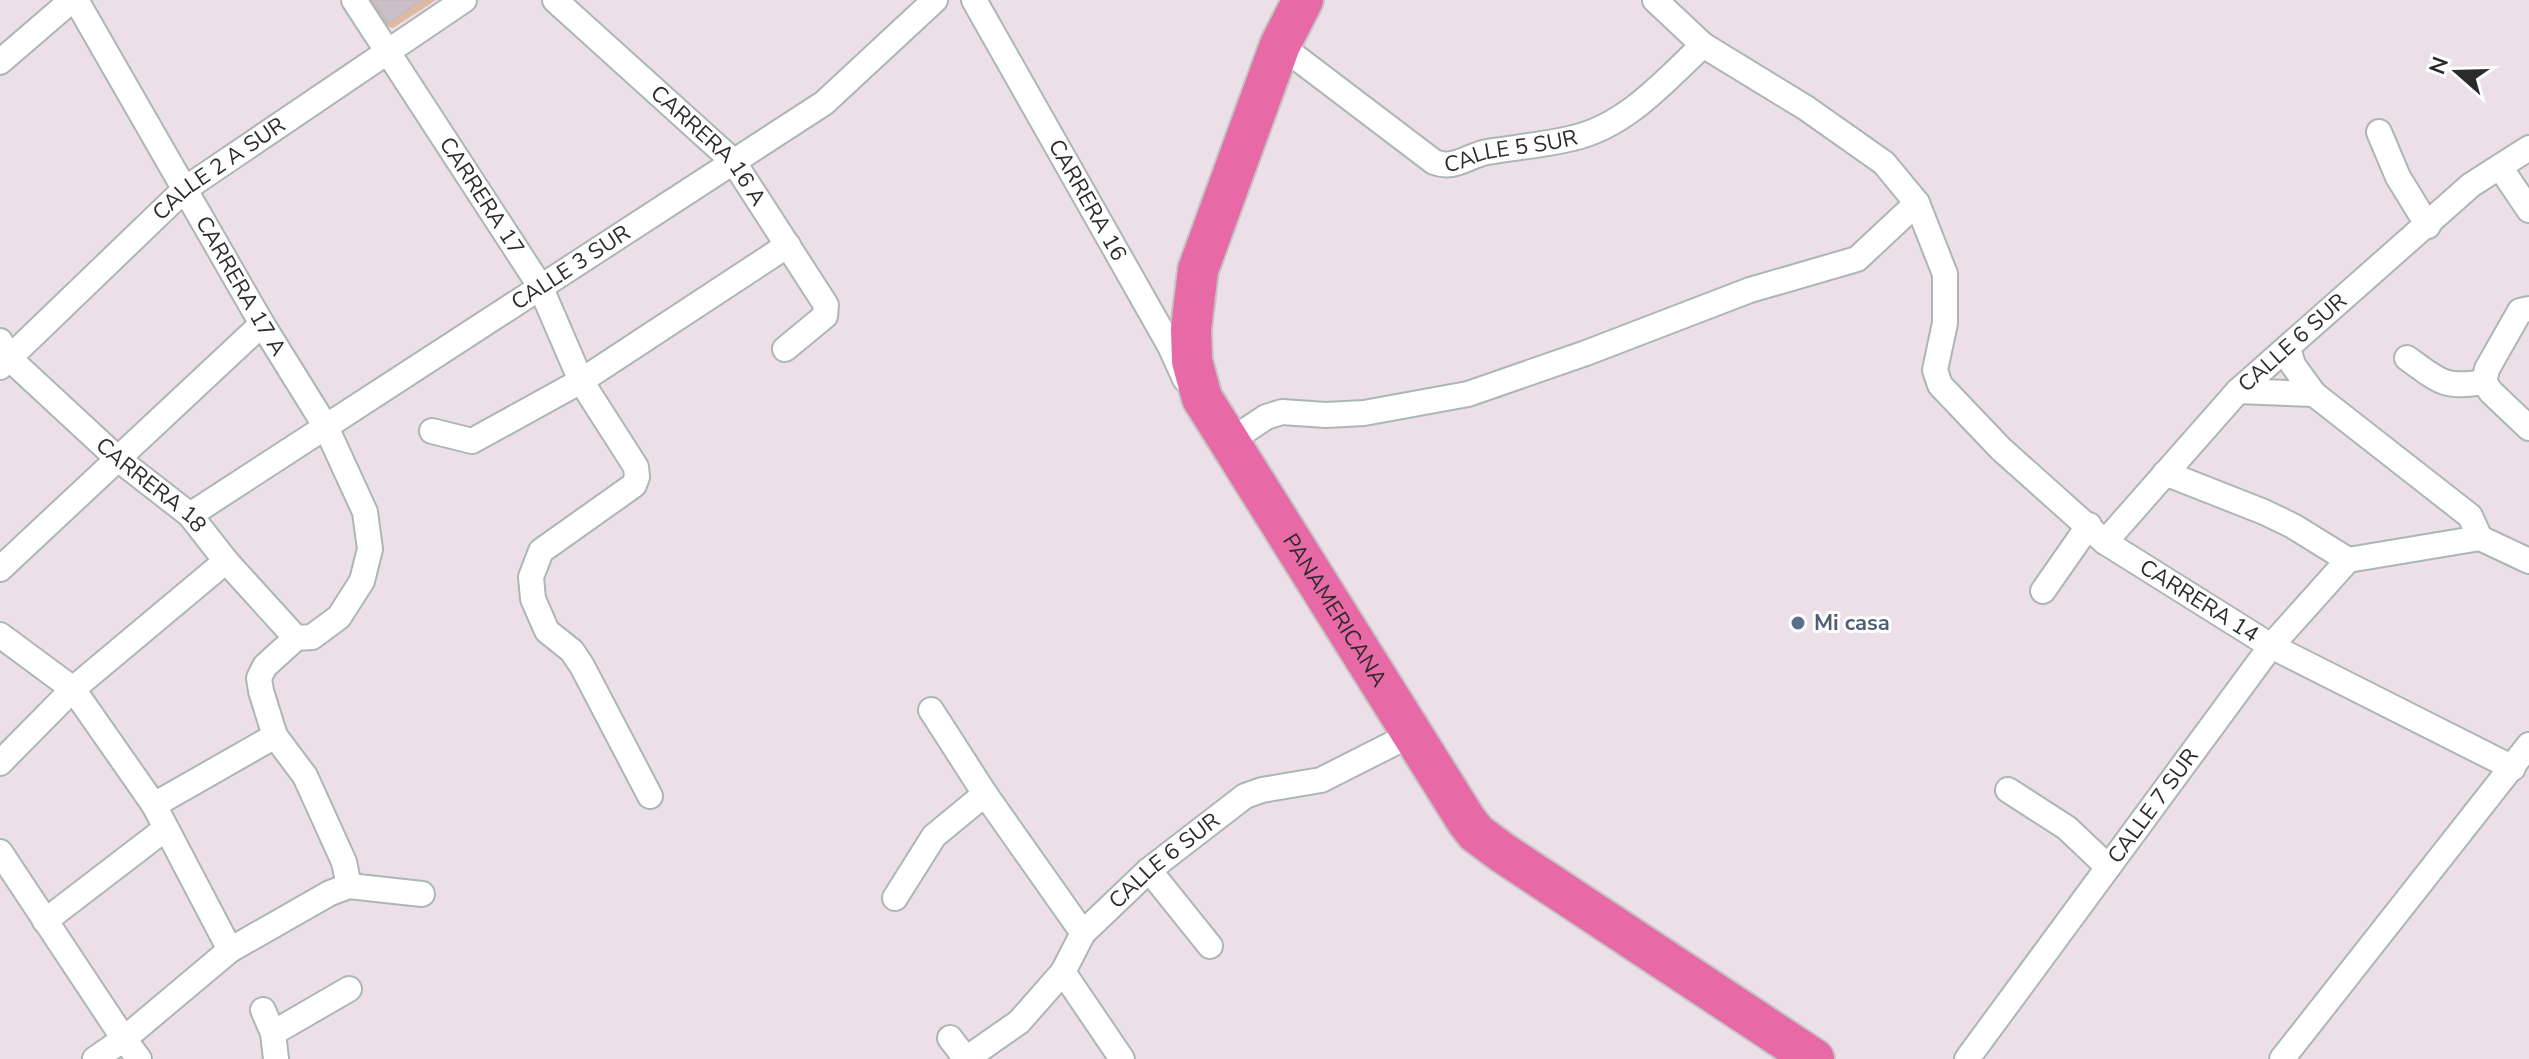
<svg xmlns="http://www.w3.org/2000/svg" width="2529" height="1059" viewBox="0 0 2529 1059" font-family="'Nunito Sans',sans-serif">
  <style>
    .green { fill: #deb99f }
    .building { fill: #ccc0c7; stroke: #c7b8c1; stroke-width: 2 }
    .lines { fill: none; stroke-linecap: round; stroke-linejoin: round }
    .street-casing { stroke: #abb7b2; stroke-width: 28 }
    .primary-casing { stroke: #c4c4c4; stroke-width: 44 }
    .street { stroke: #fff; stroke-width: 24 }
    .primary { stroke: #e769a5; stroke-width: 40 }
    .service-dot { fill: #5c6f8a; stroke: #fff; stroke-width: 3 }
    .labels { text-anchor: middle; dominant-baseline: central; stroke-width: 6; stroke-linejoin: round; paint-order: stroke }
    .street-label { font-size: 22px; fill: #2b2b2b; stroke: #fff }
    .service-label { font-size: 22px; font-weight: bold; fill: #4e5e75; stroke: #fff; text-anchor: start }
  </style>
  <rect width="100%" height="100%" fill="#ecdfe8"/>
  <path class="green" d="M362,0h74l-43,28 -14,-3z"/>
  <path class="building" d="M372,0h50l-34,23z"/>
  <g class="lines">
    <defs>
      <g id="street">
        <path id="s1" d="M76,0l186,324 64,103 39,85 5,37 -8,32 -23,36 -27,20 -16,1 -31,28 -6,12 2,13 14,45 30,40 39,86 5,24"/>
        <path id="s2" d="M354,0l186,286 41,95 55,86 1,10 -3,8 -93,66 -10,26 2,22 14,32 25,20 10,15 68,130"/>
        <path id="s3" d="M555,0l178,161 93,144 -1,11 -40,33"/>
        <path id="s4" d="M974,0l196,346 15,33"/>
        <path id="s5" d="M1655,0l48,45 103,63 78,55 33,40 28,71v49l-10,47 5,15 61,64 104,93 166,104 242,122"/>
        <path id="s6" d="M1280,45l154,117c21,8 33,-6 53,-10 29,-5 58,-7 86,-14 53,-12 92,-57 130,-93"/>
        <path d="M0,62l72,-62"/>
        <path d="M2379,132l19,45 30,49"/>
        <path d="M2500,167l29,43"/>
        <path id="s7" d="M0,341l9,17 109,101 72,56 36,46 70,77"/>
        <path d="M2288,348l5,17 21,29 156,122 10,22"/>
        <path d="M2407,358c32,23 37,31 77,24"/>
        <path id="s8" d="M0,367l185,-178 279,-189"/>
        <path d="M2484,382l3,-13 33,-58 9,-2"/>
        <path d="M2484,382l7,10 38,36"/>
        <path d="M2238,391l76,3"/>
        <path d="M432,431l40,10 109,-60 207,-136"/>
        <path d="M1230,441l36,-24 16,-5 44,3 38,-2 104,-19 118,-41 164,-63 107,-31 60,-56"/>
        <path d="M2165,473l99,39 29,14 55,34"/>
        <path id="s9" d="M190,515l634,-412 111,-103"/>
        <path id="s10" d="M2105,542l133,-151 233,-206 58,-37"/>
        <path d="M2348,560l132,-22 49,23"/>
        <path d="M0,569l262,-245"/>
        <path d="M2043,591l46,-66"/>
        <path d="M0,635l73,54 81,116 76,145"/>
        <path d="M931,710l54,84 98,139"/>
        <path d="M0,763l73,-74 153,-128"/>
        <path d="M2008,790l59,38 41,39"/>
        <path d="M154,805l121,-69"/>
        <path d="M0,852l124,187 15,20"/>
        <path d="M1149,870l61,76"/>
        <path d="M895,898l39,-62 51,-42"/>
        <path d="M45,921l120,-92"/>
        <path d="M1063,972l59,87"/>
        <path d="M263,1010l10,23 3,26"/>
        <path d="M273,1033l76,-44"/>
        <path d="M950,1038l16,21"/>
        <path d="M95,1059l29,-20 106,-89 100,-57 19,-7 73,8"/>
        <path id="s11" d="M966,1059l53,-37 44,-50 20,-39 66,-63 96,-74 17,-6 59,-10 91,-46"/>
        <path id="s12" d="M1967,1059l304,-413 77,-86"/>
        <path d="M2282,1059l247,-314"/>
      </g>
      <g id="primary">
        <path id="s13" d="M1303,0l-23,45 -82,225 -7,59 1,32 10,37 264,422 10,13 27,20 311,206"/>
      </g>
    </defs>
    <use href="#street" class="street-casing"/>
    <use href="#primary" class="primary-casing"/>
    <use href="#street" class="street"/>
    <use href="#primary" class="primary"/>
  </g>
  <circle class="service-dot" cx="1798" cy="623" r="8"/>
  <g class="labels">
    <g class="street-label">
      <text stroke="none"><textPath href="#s3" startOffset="212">CARRERA 16 A</textPath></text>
      <text stroke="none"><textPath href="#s6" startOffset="272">CALLE 5 SUR</textPath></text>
      <text stroke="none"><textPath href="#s8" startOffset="296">CALLE 2 A SUR</textPath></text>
      <text stroke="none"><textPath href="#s2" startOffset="234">CARRERA 17</textPath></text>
      <text stroke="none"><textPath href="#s4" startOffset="230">CARRERA 16</textPath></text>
      <text stroke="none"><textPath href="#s9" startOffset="454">CALLE 3 SUR</textPath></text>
      <text stroke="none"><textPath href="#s1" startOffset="330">CARRERA 17 A</textPath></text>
      <text stroke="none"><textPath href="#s10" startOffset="274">CALLE 6 SUR</textPath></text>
      <text stroke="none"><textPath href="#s7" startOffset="210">CARRERA 18</textPath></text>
      <text stroke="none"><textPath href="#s5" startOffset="862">CARRERA 14</textPath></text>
      <text stroke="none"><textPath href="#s13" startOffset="670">PANAMERICANA</textPath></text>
      <text stroke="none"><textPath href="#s12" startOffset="314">CALLE 7 SUR</textPath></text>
      <text stroke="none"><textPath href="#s11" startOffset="284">CALLE 6 SUR</textPath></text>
    </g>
    <g class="service-label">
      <text x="1814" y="623">Mi casa</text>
    </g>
  </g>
  <g transform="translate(2457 72) rotate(290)" stroke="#ffffff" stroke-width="6" paint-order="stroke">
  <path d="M0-6L14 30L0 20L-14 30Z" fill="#2b2b2b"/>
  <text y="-12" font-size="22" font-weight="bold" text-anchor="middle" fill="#2b2b2b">N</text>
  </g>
</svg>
